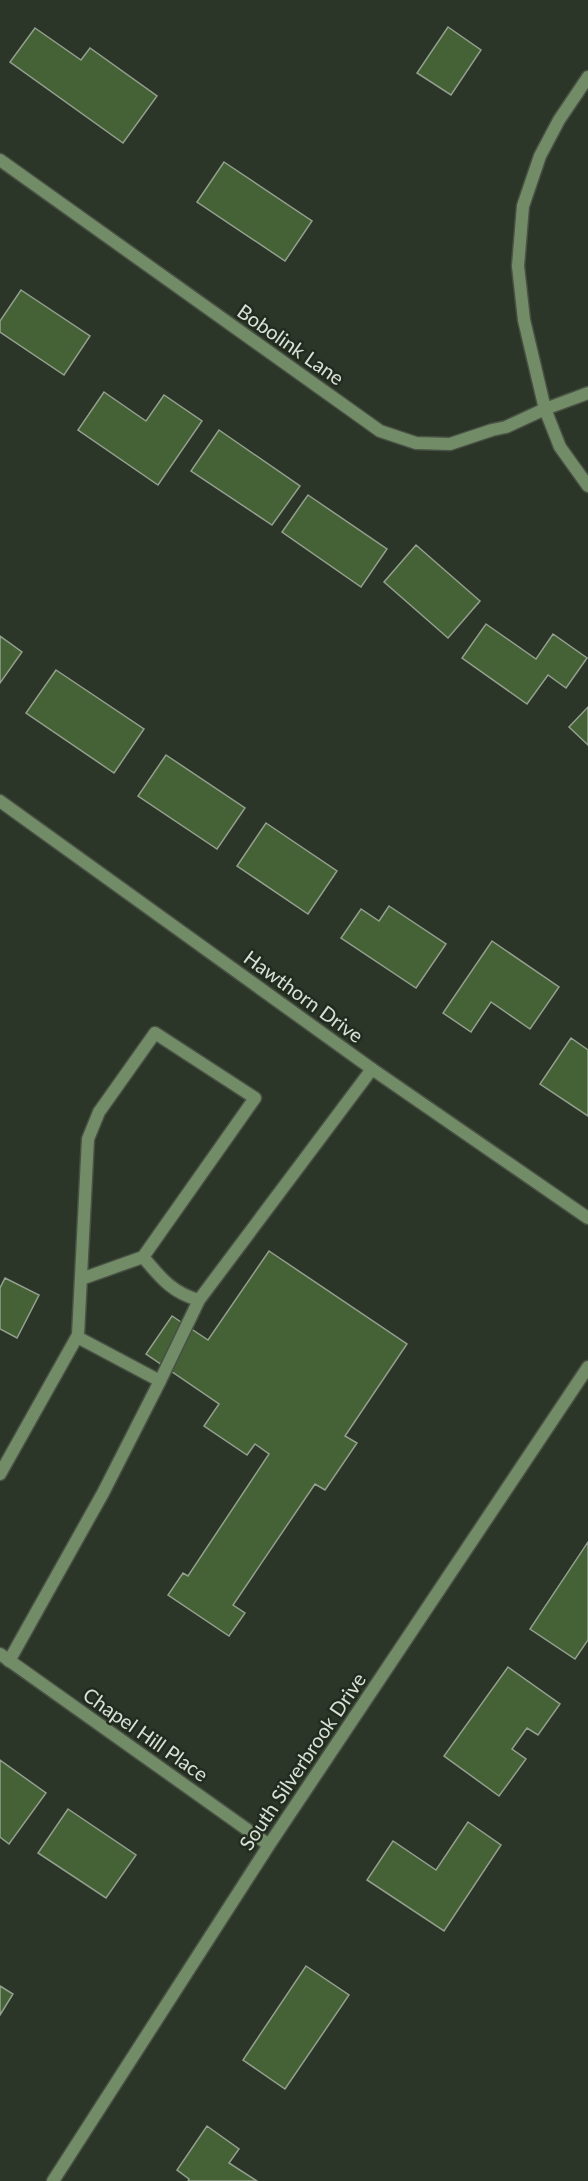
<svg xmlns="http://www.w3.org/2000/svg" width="588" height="2181" viewBox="0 0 588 2181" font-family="Lato,sans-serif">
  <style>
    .building { fill: #456237; stroke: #94a08f; stroke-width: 1.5 }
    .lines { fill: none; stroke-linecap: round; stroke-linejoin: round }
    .service-casing { stroke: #485144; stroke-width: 15 }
    .minor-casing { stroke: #485144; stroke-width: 15 }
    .service { stroke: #728c67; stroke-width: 12 }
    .minor { stroke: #728c67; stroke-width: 12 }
    .labels { text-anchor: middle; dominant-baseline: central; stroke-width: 5; stroke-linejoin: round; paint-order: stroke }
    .street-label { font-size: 20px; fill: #d9e0d7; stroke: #222c1e }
  </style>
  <rect width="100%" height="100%" fill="#2c3628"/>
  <path class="building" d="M448,27l33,23 -30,45 -34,-22z
    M35,28l46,32 9,-12 67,48 -34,47 -113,-81z
    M224,162l88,59 -27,40 -88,-59z
    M21,290l69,46 -26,39 -64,-43v-11z
    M104,392l42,29 18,-26 38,26 -44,64 -80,-55z
    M219,430l81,56 -28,39 -81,-54z
    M308,495l79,54 -26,38 -79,-55z
    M416,545l64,56 -32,37 -64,-56z
    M486,624l50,35 17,-25 34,24 -21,30 -18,-13 -21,29 -65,-46z
    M0,636l22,16 -22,31z
    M56,670l88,59 -30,44 -88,-60z
    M588,707v38l-19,-18z
    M166,755l79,53 -28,41 -79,-53z
    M266,823l71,48 -29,43 -71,-48z
    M389,906l57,38 -30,44 -75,-50 20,-29 18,12z
    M492,941l67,46 -29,42 -39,-27 -20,30 -28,-19z
    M571,1038l17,12v66l-48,-32z
    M269,1251l138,93 -62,92 12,7 -32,47 -10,-6 -82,121 12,8 -16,23 -61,-41 15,-22 5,3 81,-122 -14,-10 -8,11 -43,-29 15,-22 -73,-50 26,-38 36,24z
    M5,1278l34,17 -22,43 -17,-9v-41z
    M588,1542v98l-13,19 -45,-30z
    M508,1667l52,37 -22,31 -11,-7 -15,21 14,10 -27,37 -55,-40z
    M0,1760l46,33 -37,51 -9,-7z
    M68,1809l68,46 -30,43 -68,-45z
    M468,1822l33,23 -57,86 -77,-51 26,-39 43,29z
    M306,1966l43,29 -64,94 -42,-29z
    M0,1986l13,8 -13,21z
    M207,2126l32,23 -10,14 28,18h-69l1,-2 -12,-9z"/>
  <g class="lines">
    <defs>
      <path id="service" d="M143,1257c17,20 29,36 56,43l173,-231
        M160,1381l39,-81
        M0,1474l78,-139
        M9,1661l94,-168 57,-112 -81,-43 -1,-3 10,-196 11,-27 56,-79 100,65 -112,159 -62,22"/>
      <path id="minor" d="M588,77l-29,43 -19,36 -17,50 -5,60 6,54 21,89 15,38 28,39
        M0,160l380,271 36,12 34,1 42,-14 14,-3 39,-18 43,-16
        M0,801l372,268 216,149
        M0,1654l269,191
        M53,2181l216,-336 319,-478"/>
    </defs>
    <use href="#service" class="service-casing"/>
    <use href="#minor" class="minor-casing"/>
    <use href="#service" class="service"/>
    <use href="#minor" class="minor"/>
  </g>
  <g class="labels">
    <g class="street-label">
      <text transform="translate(291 344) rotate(35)">Bobolink Lane</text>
      <text transform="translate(304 996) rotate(36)">Hawthorn Drive</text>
      <text transform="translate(146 1734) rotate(35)">Chapel Hill Place</text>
      <text transform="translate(302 1761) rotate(-56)">South Silverbrook Drive</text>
    </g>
  </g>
</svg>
